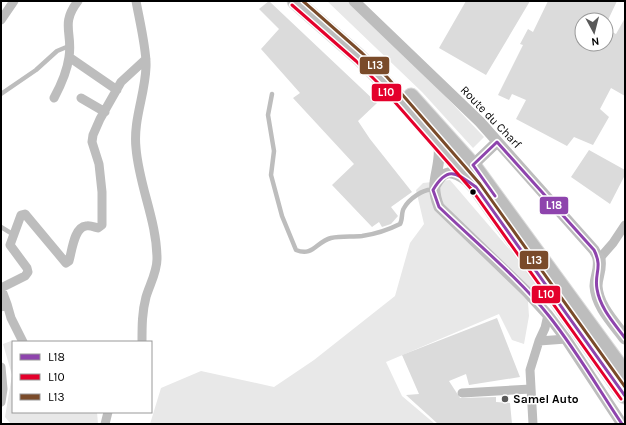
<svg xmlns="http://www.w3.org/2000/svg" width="626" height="425" viewBox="0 0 626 425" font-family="Karla,sans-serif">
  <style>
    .green { fill: #e8e8e8 }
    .building { fill: #dbdbdb }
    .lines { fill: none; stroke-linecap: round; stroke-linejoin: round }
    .trunk-casing { stroke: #dbdbdb; stroke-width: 17 }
    .service { stroke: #bdbdbd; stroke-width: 4.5 }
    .minor { stroke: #bdbdbd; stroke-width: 9 }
    .tertiary { stroke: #bdbdbd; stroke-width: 11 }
    .secondary { stroke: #bfbfbf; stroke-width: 13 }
    .trunk { stroke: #bdbdbd; stroke-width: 15 }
    .bus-1-casing { stroke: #fff; stroke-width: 6 }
    .bus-2-casing { stroke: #fff; stroke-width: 6 }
    .bus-3-casing { stroke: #fff; stroke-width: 6 }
    .bus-1 { stroke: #8e44ad; stroke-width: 3 }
    .bus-2 { stroke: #e4002b; stroke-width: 3 }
    .bus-3 { stroke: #7a4b2a; stroke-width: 3 }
    .bus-dot { fill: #000; stroke: #fff; stroke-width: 1.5 }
    .poi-dot { fill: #595959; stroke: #fff; stroke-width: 1.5 }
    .labels { text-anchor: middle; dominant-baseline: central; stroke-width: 3; stroke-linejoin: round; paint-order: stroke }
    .street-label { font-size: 12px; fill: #000; stroke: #fff }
    .poi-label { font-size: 12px; font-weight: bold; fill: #000; stroke: #fff; text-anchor: start }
    .line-badge { stroke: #fff; stroke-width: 1.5 }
    .badge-label { font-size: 11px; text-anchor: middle; font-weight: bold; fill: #fff }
  </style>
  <rect width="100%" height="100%" fill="#fff"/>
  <path class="green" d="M327,1h21l81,78 55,58 -11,11 -51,-56z
    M450,180l91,106 -13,16 1,14 -5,28 -12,-4 -13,-26 -113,48 16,34 33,28h-285l11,-36 40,-17 73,16 40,-27 81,-64 15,-53 14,-19 -8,-34 7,-7z
    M11,341l2,2v69h84l1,12h-87l-6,-7 7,-42 -9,-31z"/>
  <path class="building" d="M269,1l108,102 -19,18 12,18 42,53 -21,15 7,9 -7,8 -9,3 -3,-5 -7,5 -40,-42 22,-21 -61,-66 7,-5 -39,-44 18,-20 -20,-20z
    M466,1h64l-44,74 -47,-27z
    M548,1h69l-9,19h-26v24h24v-15l10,5 9,-16v78l-14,-8 -11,21 9,8 -16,28 -19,-8 -7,9 -51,-27 10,-19 -14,-6 -3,6 -11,-5 25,-50 -3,-1 8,-15 5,3z
    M589,150l36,20v5l-15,29 -39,-27z
    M497,318l23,59 -51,8 -3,-11 -17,7 11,17 36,-1v5l14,1 2,21h-74l-32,-29 13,-1 -17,-39z"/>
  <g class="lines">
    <defs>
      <path id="trunk" d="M295,1l64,56 24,24 28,30 65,76 149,209
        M411,96l62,69 152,208"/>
    </defs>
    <use href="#trunk" class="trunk-casing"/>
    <path class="service" d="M1,94l35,-24 21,-19 12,-5
      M272,94l-4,21 6,36 -3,24 11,41 14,34c17,7 20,-8 35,-12 10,-2 21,-1 31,-2 14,-2 26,-6 38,-12 3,-5 1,-12 4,-16 5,-9 20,-20 29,-18
      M1,227l13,8"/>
    <path class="minor" d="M136,1c3,17 11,50 10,66 -1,28 -13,53 -10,81 3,38 21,73 21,111 0,13 -7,25 -11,38 -4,15 -4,29 -4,45
      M1,20l13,-19
      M69,57l48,33
      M54,98c7,-13 13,-26 15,-41 4,-24 -9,-33 9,-56
      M81,98l24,14
      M599,259l14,-16 12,-18
      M7,304l-6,-16 24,-12 3,-4 -1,-4 -17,-23 11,-30 4,-1 41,49 3,-2c3,-10 5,-34 17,-35 4,-1 8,1 12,2l4,-3v-33l-3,-28 -7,-22 1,-7 7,-16 21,-37 25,-23
      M1,307l6,-3 4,14 12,24
      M548,315l-3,13 -6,13 27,-2
      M1,367l2,22 -2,13
      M462,393l69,-4
      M105,424l3,-12
      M533,424l-3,-54 9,-29"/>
    <path class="tertiary" d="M354,1l126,121 114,128 5,9
      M439,144c3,26 -11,37 0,63l88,85 21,23 18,24 56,85
      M473,165l24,-23
      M435,186c9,-17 16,-16 31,-6"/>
    <path class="secondary" d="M599,259c2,11 -3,17 -3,27 1,20 18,37 29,52"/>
    <use href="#trunk" class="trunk"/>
    <defs>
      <path id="bus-1" d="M495,196l-22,-31 24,-23 97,108c9,18 0,23 3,39 3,19 17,34 28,49
        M622,424c-24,-36 -46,-74 -73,-108 -30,-38 -75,-75 -110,-109l-6,-17c15,-25 23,-17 43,-3l149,209"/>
      <path id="bus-2" d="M292,5l64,56 23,23 93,106 149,209"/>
      <path id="bus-3" d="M303,1l59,52 25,24 93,107 145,203"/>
    </defs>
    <use href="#bus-1" class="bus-1-casing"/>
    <use href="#bus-2" class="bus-2-casing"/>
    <use href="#bus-3" class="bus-3-casing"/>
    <use href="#bus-1" class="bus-1"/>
    <use href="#bus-2" class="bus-2"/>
    <use href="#bus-3" class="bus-3"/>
  </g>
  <circle class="bus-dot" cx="473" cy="192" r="3.5"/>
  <circle class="poi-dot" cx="505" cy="399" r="4"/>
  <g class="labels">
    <g class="street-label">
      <text transform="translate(491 117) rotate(46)">Route du Charf</text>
    </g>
    <g class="poi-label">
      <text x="513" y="399">Samel Auto</text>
    </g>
  </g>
  <g class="line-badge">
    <rect x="359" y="56" width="31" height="19" rx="4" fill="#7a4b2a"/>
    <rect x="371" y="83" width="31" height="19" rx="4" fill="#e4002b"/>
    <rect x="539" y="196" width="30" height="19" rx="4" fill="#8e44ad"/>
    <rect x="519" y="250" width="30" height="20" rx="4" fill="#7a4b2a"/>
    <rect x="531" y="285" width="30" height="19" rx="4" fill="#e4002b"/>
  </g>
  <g class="badge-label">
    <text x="375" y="69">L13</text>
    <text x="386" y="96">L10</text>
    <text x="554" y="209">L18</text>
    <text x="534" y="264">L13</text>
    <text x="546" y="298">L10</text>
  </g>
  <rect width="626" height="425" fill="none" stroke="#000000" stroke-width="4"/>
  <rect x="12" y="341" width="140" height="72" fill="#ffffff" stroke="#999999"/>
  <rect x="20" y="354" width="20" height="6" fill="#8e44ad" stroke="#999999"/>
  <text x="48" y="361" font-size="12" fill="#000000">L18</text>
  <rect x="20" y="374" width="20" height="6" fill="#e4002b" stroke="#999999"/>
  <text x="48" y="381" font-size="12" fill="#000000">L10</text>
  <rect x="20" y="394" width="20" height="6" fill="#7a4b2a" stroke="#999999"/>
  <text x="48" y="401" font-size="12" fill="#000000">L13</text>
  <g transform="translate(594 32) rotate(173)"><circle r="19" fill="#ffffff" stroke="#999999"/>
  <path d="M0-3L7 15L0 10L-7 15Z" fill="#595959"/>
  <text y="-6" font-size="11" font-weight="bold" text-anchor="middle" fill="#000000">N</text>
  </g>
</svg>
